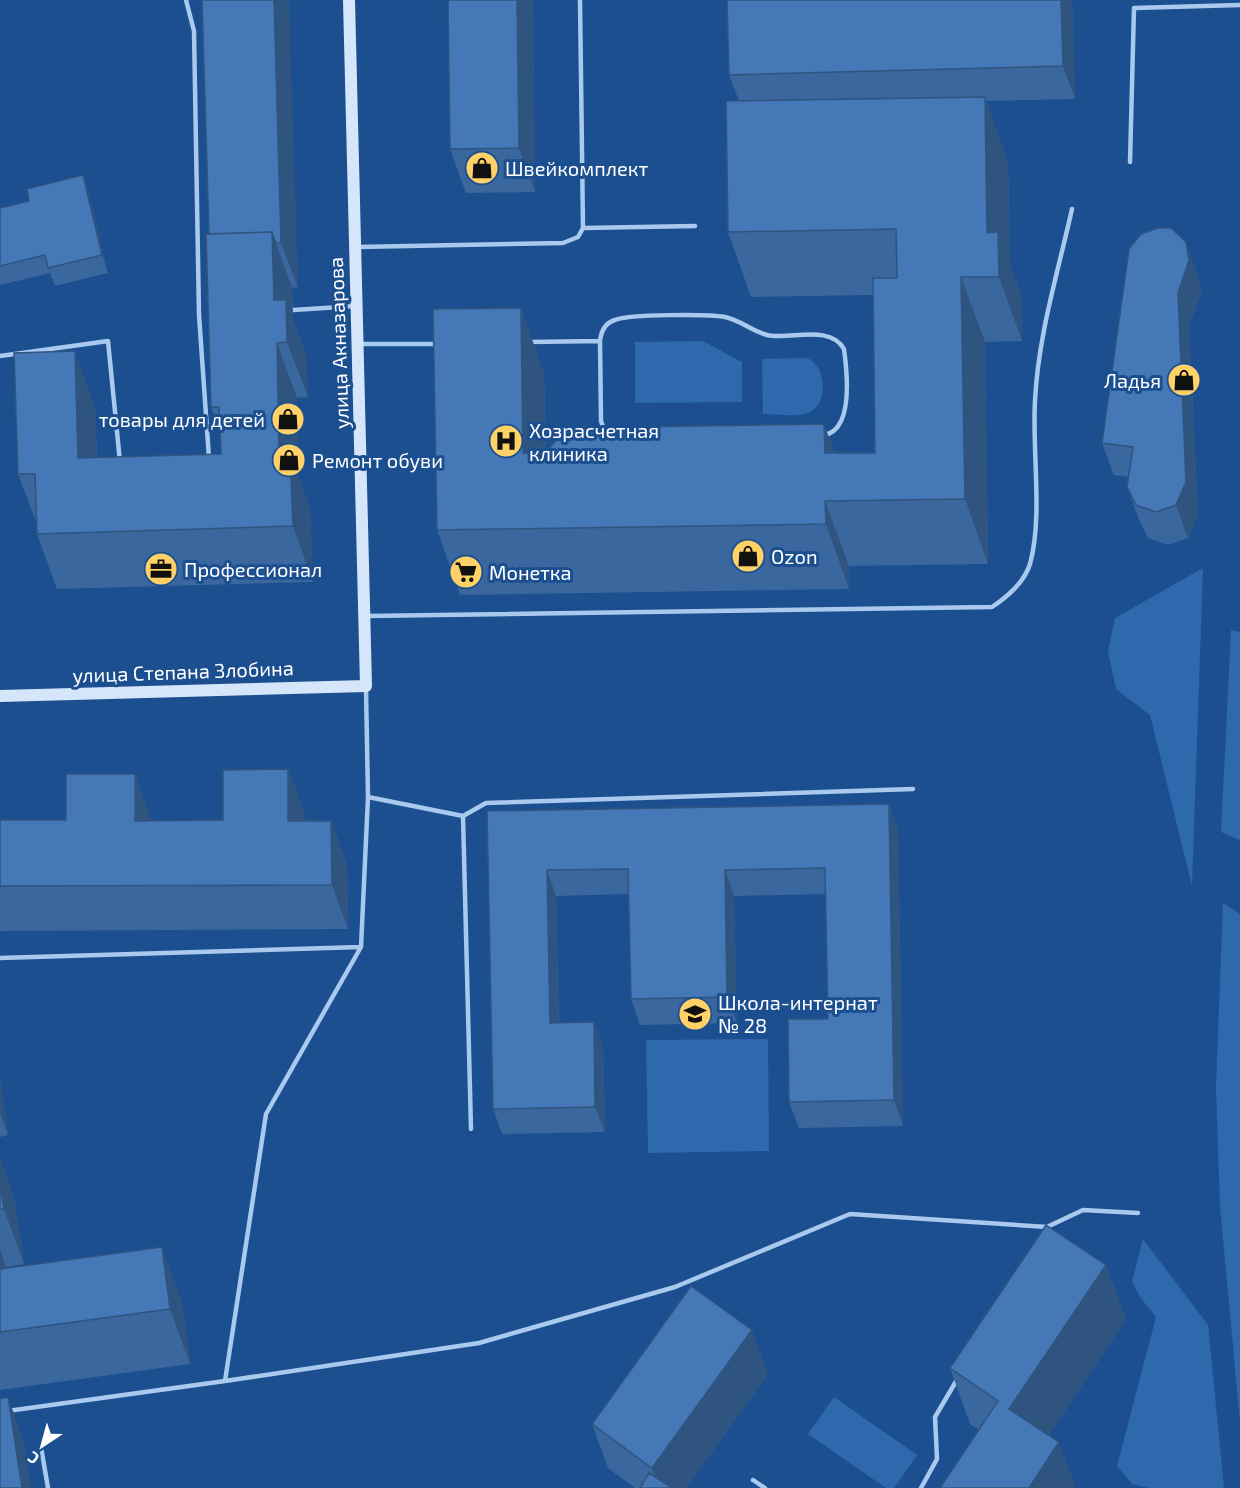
<svg xmlns="http://www.w3.org/2000/svg" width="1240" height="1488" viewBox="0 0 1240 1488" font-family="'Exo 2',sans-serif">
  <style>
    .green { fill: #2e69ad }
    .lines { fill: none; stroke-linecap: round; stroke-linejoin: round }
    .lane { stroke: #a9c9ee; stroke-width: 4.5 }
    .secondary { stroke: #d6e6fa; stroke-width: 12 }
    .wall { fill: #3a679d }
    .shaded-wall { fill: #305480 }
    .building { fill: #4478b7; stroke: #305480; stroke-width: 1.5 }
    .labels { text-anchor: middle; dominant-baseline: central; stroke-width: 6; stroke-linejoin: round; paint-order: stroke }
    .poi-label { font-size: 20px; fill: #fff; stroke: #1b4f8f; text-anchor: start }
    .street-label { font-size: 20px; fill: #fff; stroke: #1b4f8f }
  </style>
  <rect width="100%" height="100%" fill="#1b4f8f"/>
  <path class="green" d="M703,341l39,21v40l-107,1v-61z
    M807,358c19,7 22,45 3,54 -12,6 -34,2 -47,2l-1,-55z
    M1203,568l-11,318 -42,-171 -34,-26 -8,-37 7,-34z
    M1231,630l9,2v208l-19,-8z
    M1223,903l17,11v508l-20,-215 -4,-120z
    M768,1039l1,112 -121,2 -2,-113z
    M1143,1239l65,86 16,162 -2,1h-73l-17,-4 -15,-18 39,-149 -16,-20 -8,-16z
    M834,1397l83,58 -23,33h-8l-78,-54z"/>
  <g class="lines">
    <path class="lane" d="M186,0l8,31 5,284 10,143
      M1130,162l4,-154 106,-3
      M583,228l112,-2
      M357,247l206,-4 15,-6 5,-9 -3,-228
      M293,310l63,-4
      M600,341l1,80 4,11
      M528,342l72,-1c1,-9 5,-18 15,-21 14,-6 93,-6 110,-3 15,3 27,14 42,18 23,5 63,-11 77,14 3,22 10,81 -20,86
      M360,344h78
      M0,356l108,-15 12,121
      M366,616l626,-9c15,-10 32,-24 38,-43 13,-47 2,-113 5,-163 3,-65 23,-129 37,-192
      M368,797l95,19 8,313
      M463,816l23,-13 427,-14
      M0,958l361,-11
      M225,1381l254,-38 196,-56 175,-73 197,13 36,-17 55,3
      M0,1412l225,-31 41,-267 95,-167 7,-150 -2,-108
      M41,1447l7,41
      M753,1480l12,8
      M921,1488l16,-29 -2,-42 23,-39"/>
    <path class="secondary" d="M0,696l366,-10 -17,-686"/>
  </g>
  <path class="wall" d="M202,0l96,287 -6,1 1,32 13,35 2,42 -11,1 1,77 12,33 3,74 -256,7 -20,-55v-10l-19,-50 77,-67 2,51 124,-4 -1,-22 -9,-25 -2,-173z
    M533,0l2,192 -69,1 -16,-44z
    M727,0h345l3,99 -89,2 22,61 2,103 12,32v44l-37,1 3,222 -139,2v23l-389,6 -23,-65 107,-157 2,79 278,-28 10,29h41l-2,-158 -122,2 -23,-65 11,-131 -10,-26z
    M83,175l6,18 19,80 -53,13 -5,-13 -50,12v-77l29,-7z
    M1198,275l3,18 -12,32 9,190 -10,23 -20,7 -20,-7 -9,-18 -12,-33 2,-10 -15,-2 -12,-32z
    M288,769l17,45v7h26l16,44 1,64 -348,2v-111h66l69,-46 16,47 72,-1z
    M889,804l9,26 5,296 -104,2 -10,-26 39,-83 -2,-125 -92,2 3,127 -97,2 -9,-26 -2,-105 -73,2 3,127 35,-1 9,25 2,85 -103,2 -9,-25 -6,-298z
    M0,1079l8,56 -8,2z
    M0,1158l14,39 10,67 -18,3v1l176,34 8,62 -190,26z
    M1106,1265l20,55 -147,110 -9,-6 -20,-56z
    M768,1374l-82,114h-51l-27,-20 -16,-44z"/>
  <path class="shaded-wall" d="M274,0h15l9,287 -17,-44z
    M517,0h16l2,192 -16,-44z
    M1061,0h4l8,23 2,76 -12,-33z
    M1065,0h7l1,23z
    M985,97l23,65 2,103 12,32v44l-23,-64 -12,-44z
    M83,175l6,18 19,80 -6,-18z
    M272,232l20,56 1,32 13,35 2,42 -21,-55 -13,-42z
    M1186,242l12,33 3,18 -12,32 9,190 -10,23 -12,-33 2,-212z
    M961,277l24,65 3,222 -23,-65z
    M521,308l23,65 3,145 -24,-65z
    M277,343l20,55 1,77 12,33 3,74 -20,-56 -14,-73z
    M75,351l20,56 3,106 -20,-55z
    M824,424l24,65 -23,-36z
    M825,501l24,65v23l-23,-65z
    M288,769l17,45v51l-17,-44z
    M135,774l16,45 1,46 -17,-44z
    M889,804l9,26 5,296 -9,-26z
    M331,821l16,44 1,64 -16,-44z
    M547,870l9,26 3,152 -9,-25z
    M725,870l9,26 3,127 -10,-26z
    M594,1022l9,25 2,85 -10,-25z
    M0,1079l8,56 -8,-22z
    M0,1158l14,39 10,67 -20,-55 -4,-26z
    M162,1247l20,55 8,62 -20,-55z
    M0,1249l6,18 8,58 -14,-39z
    M1106,1265l20,55 -96,144 -21,-55z
    M752,1330l16,44 -82,114h-26l-8,-20z
    M8,1397l16,45 7,46h-9z
    M1059,1442l17,46h-47z"/>
  <path class="building" d="M202,0h72l7,243h-5l-4,-11 -63,2z
    M448,0h69l2,148 -69,1z
    M727,0h334l2,66 -334,9z
    M985,97l2,136 11,-1 1,45h-38l4,222 -140,2 1,23 -389,6 -4,-221 88,-1 2,145 21,1 23,-26 257,-4 1,29h50l-2,-175h24l-1,-49 -168,3 -2,-131z
    M83,175l19,80 -54,13 -3,-13 -45,11v-58l29,-7 -2,-12z
    M1158,228h13l15,14 3,18 -11,33 8,189 -10,23 -20,7 -20,-7 -9,-18 6,-40 -31,-4 27,-194 12,-15z
    M272,232l2,68h12l1,42 -10,1 2,110h11l3,73 -256,8 -2,-60h-17l-4,-121 61,-2 3,107 143,-4 -2,-47h-8l-5,-173z
    M288,769v52h43l1,64 -332,1v-66h66v-46h69v47l88,-1v-50z
    M889,804l5,296 -105,2 -1,-83h40l-3,-151 -100,2 2,127 -96,2 -3,-130 -81,1 3,153 44,-1 1,85 -102,2 -6,-298z
    M0,1183l4,26h-4z
    M1046,1225l60,40 -97,144 50,33 -30,46h-89l58,-87 -48,-33z
    M162,1247l8,62 -170,23v-63z
    M691,1286l61,44 -100,138 -60,-44z
    M8,1397l14,91h-22v-89z
    M649,1473l23,15h-32z"/>
  <defs>
    <symbol id="shop-disc" viewBox="-11 -11 22 22"><circle r="9.5" fill="#ffd166" stroke="#1b4f8f"/><path d="M-5-2.5h2.3a2.7 3.5 0 0 1 5.4 0H5L5.5 6h-11ZM-1.5-2.5h3a1.5 2.3 0 0 0-3 0Z" fill="#111"/></symbol>
    <symbol id="hospital-disc" viewBox="-11 -11 22 22"><circle r="9.5" fill="#ffd166" stroke="#1b4f8f"/><path d="M-5-5h3v3.5h4V-5h3V5h-3V1.5h-4V5h-3Z" fill="#111"/></symbol>
    <symbol id="office-disc" viewBox="-11 -11 22 22"><circle r="9.5" fill="#ffd166" stroke="#1b4f8f"/><path d="M-6-3h4V-5.5h4V-3h4V5H-6ZM-1-4.5V-3h2v-1.5ZM-6 0V1H6V0Z" fill="#111"/></symbol>
    <symbol id="supermarket-disc" viewBox="-11 -11 22 22"><circle r="9.5" fill="#ffd166" stroke="#1b4f8f"/><path d="M-6-5.5h2.5l.6 2H6L4.5 2H-2.5L-4.4-4H-6ZM-1.5 3.2a1.3 1.3 0 1 0 .1 0ZM3 3.2a1.3 1.3 0 1 0 .1 0Z" fill="#111"/></symbol>
    <symbol id="school-disc" viewBox="-11 -11 22 22"><circle r="9.5" fill="#ffd166" stroke="#1b4f8f"/><path d="M0-5L7-2L0 1L-7-2ZM-4 1L0 2.5L4 1V4Q0 6-4 4Z" fill="#111"/></symbol>
  </defs>
  <g fill-rule="evenodd">
    <use href="#shop-disc" x="463" y="149" width="38" height="38"/>
    <use href="#shop-disc" x="1165" y="361" width="38" height="38"/>
    <use href="#shop-disc" x="269" y="400" width="38" height="38"/>
    <use href="#hospital-disc" x="487" y="422" width="38" height="38"/>
    <use href="#shop-disc" x="270" y="441" width="38" height="38"/>
    <use href="#shop-disc" x="729" y="537" width="38" height="38"/>
    <use href="#office-disc" x="142" y="550" width="38" height="38"/>
    <use href="#supermarket-disc" x="447" y="553" width="38" height="38"/>
    <use href="#school-disc" x="676" y="995" width="38" height="38"/>
  </g>
  <g class="labels">
    <g class="poi-label">
      <text x="505" y="168">Швейкомплект</text>
      <text x="1161" y="380" text-anchor="end">Ладья</text>
      <text x="265" y="419" text-anchor="end">товары для детей</text>
      <text x="529" y="430">Хозрасчетная<tspan x="529" dy="23">клиника</tspan></text>
      <text x="312" y="460">Ремонт обуви</text>
      <text x="771" y="556">Ozon</text>
      <text x="184" y="569">Профессионал</text>
      <text x="489" y="572">Монетка</text>
      <text x="718" y="1002">Школа-интернат<tspan x="718" dy="23">№ 28</tspan></text>
    </g>
    <g class="street-label">
      <text transform="translate(338 343) rotate(-92)">улица Акназарова</text>
      <text transform="translate(183 671) rotate(-2)">улица Степана Злобина</text>
    </g>
  </g>
  <g transform="translate(42 1446) rotate(216)" stroke="#1b4f8f" stroke-width="4.5" paint-order="stroke">
  <path d="M0-4.5L10 22L0 15L-10 22Z" fill="#ffffff"/>
  <text y="-9" font-size="16" font-weight="bold" text-anchor="middle" fill="#ffffff">С</text>
  </g>
</svg>
